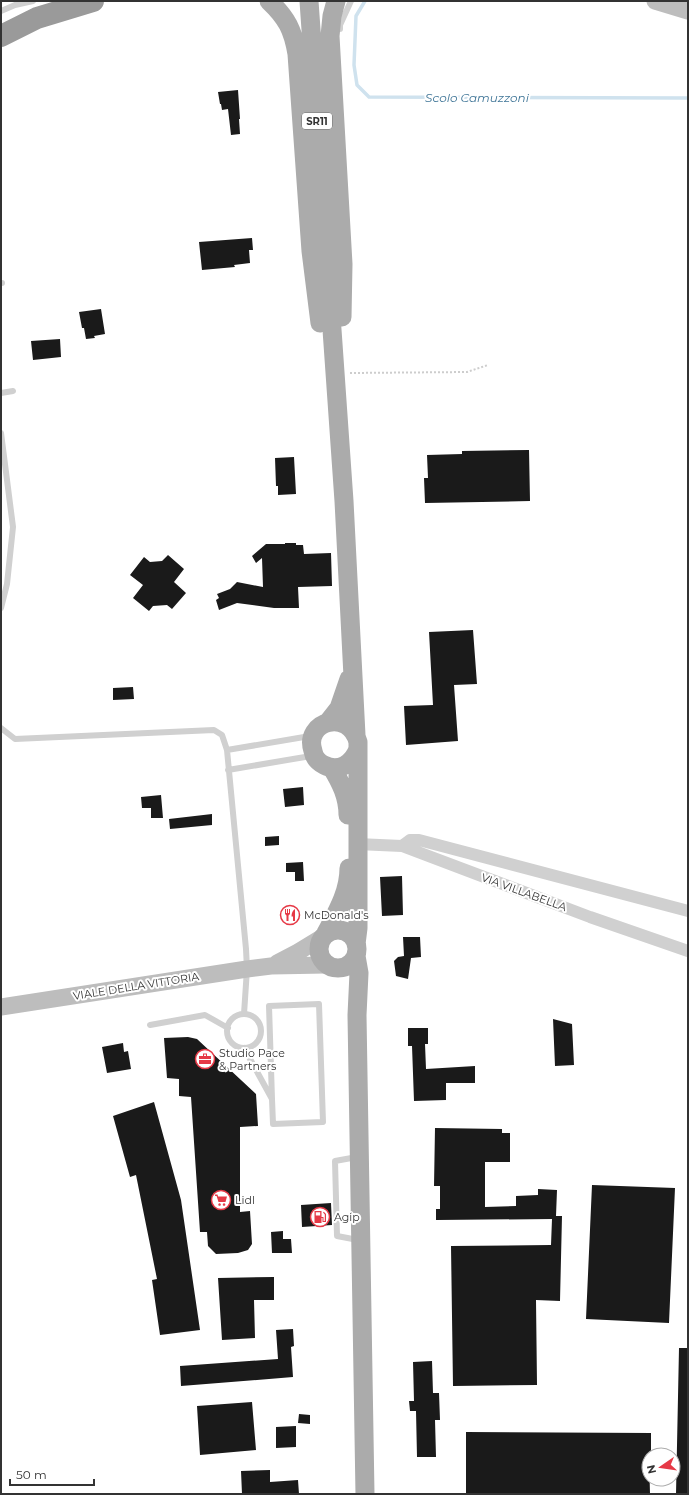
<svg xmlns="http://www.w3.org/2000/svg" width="689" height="1495" viewBox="0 0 689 1495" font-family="Montserrat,sans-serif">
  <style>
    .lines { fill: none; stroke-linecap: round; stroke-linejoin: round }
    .stream { stroke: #cfe2ee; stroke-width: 3.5 }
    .building { fill: #1a1a1a }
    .path { stroke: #cdcdcd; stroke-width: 2; stroke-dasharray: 2 2; stroke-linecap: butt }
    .lane { stroke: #d0d0d0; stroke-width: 6 }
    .street { stroke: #d0d0d0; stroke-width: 12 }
    .secondary { stroke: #bdbdbd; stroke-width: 17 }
    .primary { stroke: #ababab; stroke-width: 19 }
    .highway { stroke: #9a9a9a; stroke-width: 22 }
    .labels { text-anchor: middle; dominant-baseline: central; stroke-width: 4; stroke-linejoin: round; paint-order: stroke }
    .shield { fill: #fff; stroke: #707070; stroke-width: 1 }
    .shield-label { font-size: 10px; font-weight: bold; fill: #333 }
    .street-label { font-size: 11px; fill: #333; stroke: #fff }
    .poi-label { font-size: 11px; fill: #333; stroke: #fff; text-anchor: start }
    .water-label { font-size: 12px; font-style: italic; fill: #3f7597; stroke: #fff }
  </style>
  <rect width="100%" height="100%" fill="#fff"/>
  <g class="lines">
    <path class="stream" d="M365,1l-9,15 -2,49 3,20 12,12 319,1"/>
  </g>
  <path class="building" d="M238,90l2,29h-1l1,15 -9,1 -3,-26 -6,1 -1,-6h-1l-2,-12z
    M252,238l1,12h-4l1,13 -16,2 1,2 -33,3 -3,-28z
    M101,309l4,25 -11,2 1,2 -9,1 -2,-11h-2l-3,-16z
    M60,339l1,18 -28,3 -2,-19z
    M529,450l1,51 -105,2 -1,-25h4l-1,-23 35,-1v-3z
    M294,457l2,37 -18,1v-9h-2l-1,-28z
    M285,543h11v2h7l1,9 27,-1 1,33 -34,1 1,21h-25l-37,-5 -18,7 -3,-10 3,-2 -2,-4 13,-5 7,-7 26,5 -1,-29 -6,5 -4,-7 14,-12h19z
    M168,555l16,14 -10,13 12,11 -14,16 -5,-4 -14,1 -4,5 -16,-13 10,-13 -13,-10 14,-18 6,5 12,-1z
    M473,630l4,54 -23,1 4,56 -52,4 -2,-39 29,-1 -4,-73z
    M133,687l1,12 -21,1v-12z
    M303,787l1,18 -19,2 -2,-18z
    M161,795l2,23h-12v-10h-9l-1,-11z
    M212,814v11l-42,4 -1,-10z
    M279,836v9l-14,1v-9z
    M303,862l1,19h-9v-9h-9v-9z
    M402,876l1,39 -21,1 -2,-39z
    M403,937h17l1,20 -10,1 -3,21 -12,-3 -2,-15 4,-4 6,-1z
    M553,1019l19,5 2,41 -19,1z
    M408,1028h20v16h-3l1,25 49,-3v17h-29v17l-32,1 -2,-55h-4z
    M188,1037l9,2 59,55 2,32 -18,1v85l10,-1 2,33 -4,6 -10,3 -22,1 -8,-8 -1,-14h-7l-9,-135 -12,-1v-17l-12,-1 -3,-40z
    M123,1043l1,9 4,-1 3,18 -24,4 -5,-26z
    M154,1102l27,98 19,130 -40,5 -8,-55 5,-1 -21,-104 -6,2 -17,-61z
    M435,1128l67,1v4h8v29h-25v45l31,-1v-10l22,-1v-6l19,1 -1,26h6l-2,85 -24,-1 1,85 -84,1 -2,-140 100,-1 1,-26 -116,1v-11h4v-23h-6z
    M592,1185l83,3 -6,135 -83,-4z
    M331,1203l1,22 -30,2 -1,-22z
    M283,1231v8h8l1,14h-20l-1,-21z
    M274,1277v23h-20l1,38 -33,2 -4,-62z
    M293,1329l1,17 -3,1 2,30 -112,9 -1,-20 98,-7 -2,-29z
    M679,1348h9v146h-12z
    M432,1361l1,32h6l1,27h-5l1,37h-19l-1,-46h-6l-1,-10h5l-1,-39z
    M252,1402l4,48 -56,5 -3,-49z
    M299,1414l11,1v9l-12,-1z
    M296,1426v21l-20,1v-21z
    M466,1432l185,1v22h-2l1,39h-184z
    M270,1470v12l28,-2 1,14h-57l-1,-23z"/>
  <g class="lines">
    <path class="path" d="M350,373l117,-1 21,-7"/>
    <path class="lane" d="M1,11l14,-6 18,-4
      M340,29v-4l11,-24
      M1,283h1
      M1,393l12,-2
      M1,433l12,94 -6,57 -6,24
      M1,728l14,11 199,-9 8,5 5,15 19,199 1,20 -3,45
      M227,750l83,-14
      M228,770l83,-14
      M227 1031a17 17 0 1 1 34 0a17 17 0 1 1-34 0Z
      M150,1025l55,-10 23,13
      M244,1048l28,51 1,25 50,-2 -4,-118 -50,2 3,93
      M357,1157l-22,4 2,75 21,4"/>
    <path class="street" d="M357,844l45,2 188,71 98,34
      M402,846l8,-6h9l269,71"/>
    <path class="secondary" d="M655,1l33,10
      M277,963l21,-11 23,-14
      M1,1007l246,-38 24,-3 55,-1"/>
    <path class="primary" d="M269,1c18,17 24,29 28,53l14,197 9,72
      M309,1l35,500 12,234
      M336,1l-4,15 -2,20 13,228 -1,53
      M328,722l11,-14 10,-29
      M332,768c9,15 16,29 16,47
      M319 949a19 19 0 1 1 38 0a19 19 0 1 1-38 0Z
      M326,933c11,-21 23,-41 23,-65
      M356,944l2,-16v-186c-9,-34 -55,-21 -45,9 1,6 5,11 11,14 15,8 29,-2 34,-16
      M356,956l3,17 -2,42 8,479"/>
    <path class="highway" d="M1,36l36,-18 56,-17"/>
  </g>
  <defs>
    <symbol id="restaurant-ring" viewBox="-11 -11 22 22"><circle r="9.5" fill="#fff" stroke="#e63946" stroke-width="1.5"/><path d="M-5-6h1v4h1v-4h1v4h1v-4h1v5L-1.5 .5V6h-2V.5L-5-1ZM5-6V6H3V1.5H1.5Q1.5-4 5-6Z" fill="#e63946"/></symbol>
    <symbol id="office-ring" viewBox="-11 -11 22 22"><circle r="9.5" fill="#fff" stroke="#e63946" stroke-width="1.5"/><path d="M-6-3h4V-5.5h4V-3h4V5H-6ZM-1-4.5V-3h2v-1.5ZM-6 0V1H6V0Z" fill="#e63946"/></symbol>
    <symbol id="supermarket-ring" viewBox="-11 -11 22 22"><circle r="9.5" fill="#fff" stroke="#e63946" stroke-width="1.5"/><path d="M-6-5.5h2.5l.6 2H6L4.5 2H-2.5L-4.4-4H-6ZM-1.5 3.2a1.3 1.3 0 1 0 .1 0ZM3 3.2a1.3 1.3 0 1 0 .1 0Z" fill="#e63946"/></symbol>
    <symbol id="fuel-ring" viewBox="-11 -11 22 22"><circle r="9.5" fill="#fff" stroke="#e63946" stroke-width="1.5"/><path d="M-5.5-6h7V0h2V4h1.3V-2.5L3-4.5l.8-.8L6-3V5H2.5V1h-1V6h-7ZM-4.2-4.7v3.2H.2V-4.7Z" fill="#e63946"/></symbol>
  </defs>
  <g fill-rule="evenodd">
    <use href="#restaurant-ring" x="279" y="904" width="22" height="22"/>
    <use href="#office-ring" x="194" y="1048" width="22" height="22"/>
    <use href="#supermarket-ring" x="210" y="1189" width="22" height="22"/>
    <use href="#fuel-ring" x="309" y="1206" width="22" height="22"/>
  </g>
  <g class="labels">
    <rect class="shield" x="302" y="113" width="30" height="16" rx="3"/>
    <g class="shield-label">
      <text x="317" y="121">SR11</text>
    </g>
    <g class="street-label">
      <text transform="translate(524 892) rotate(20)">VIA VILLABELLA</text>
      <text transform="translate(136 986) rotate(-9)">VIALE DELLA VITTORIA</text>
    </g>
    <g class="poi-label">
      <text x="304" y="915">McDonald's</text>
      <text x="219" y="1053">Studio Pace<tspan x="219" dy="13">&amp; Partners</tspan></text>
      <text x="235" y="1200">Lidl</text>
      <text x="334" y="1217">Agip</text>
    </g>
    <g class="water-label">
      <text x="477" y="97">Scolo Camuzzoni</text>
    </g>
  </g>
  <rect width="689" height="1495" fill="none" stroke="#333333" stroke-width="4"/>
  <g transform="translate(661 1467) rotate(257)"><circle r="19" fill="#ffffff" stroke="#adadad"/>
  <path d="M0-3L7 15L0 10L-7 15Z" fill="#e63946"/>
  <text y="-6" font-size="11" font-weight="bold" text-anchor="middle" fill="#333333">N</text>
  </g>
  <path d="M10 1479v6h84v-6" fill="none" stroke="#333333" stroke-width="2"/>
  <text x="16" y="1479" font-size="12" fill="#333333" stroke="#ffffff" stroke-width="3" paint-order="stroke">50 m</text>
</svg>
